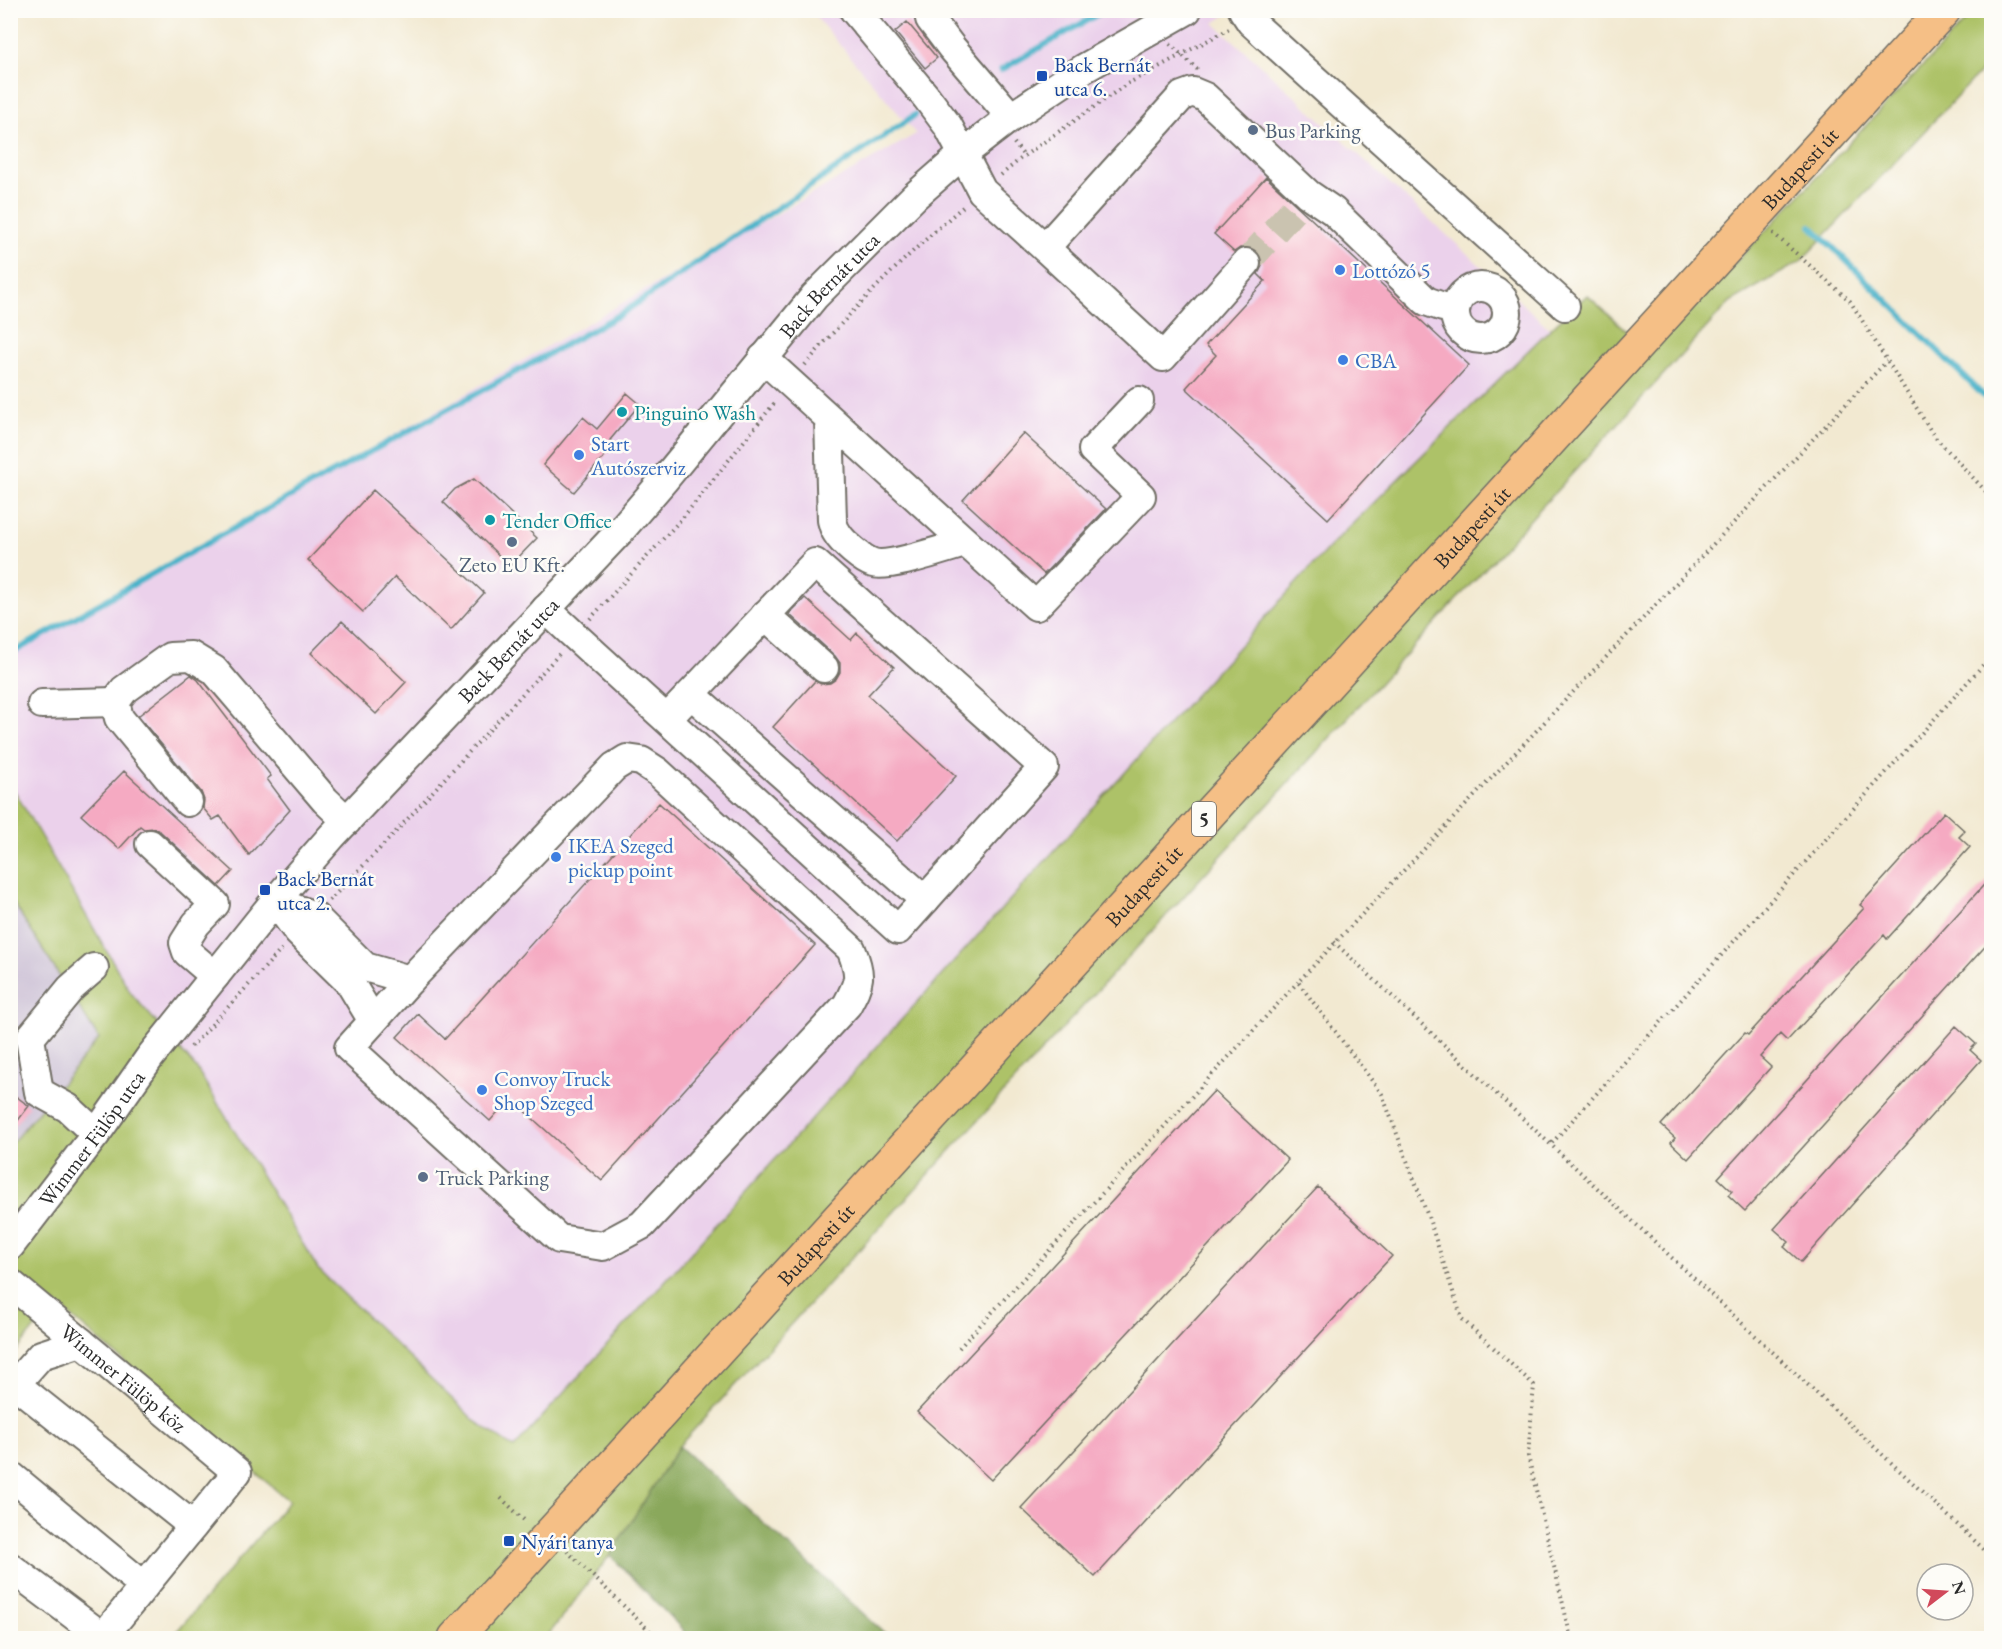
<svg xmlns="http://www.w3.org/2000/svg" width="2002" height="1649" viewBox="0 0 2002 1649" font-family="'EB Garamond',serif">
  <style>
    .built { fill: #ebd1eb }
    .industrial { fill: #cbbfd5 }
    .green { fill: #adc267; stroke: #6c7649; stroke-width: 1.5 }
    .forest { fill: #8aa85c; stroke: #5a6a44; stroke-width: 1.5 }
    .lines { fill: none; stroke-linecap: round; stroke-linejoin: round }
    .stream { stroke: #4ab2c9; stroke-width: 6 }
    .building { fill: #f5aac2 }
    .minor-tunnel { stroke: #cac3b0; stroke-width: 28; stroke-dasharray: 28 14; stroke-linecap: butt }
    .minor-casing { stroke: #716e65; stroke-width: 32 }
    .major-casing { stroke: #716e65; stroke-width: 36 }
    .path { stroke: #716e65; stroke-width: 4; stroke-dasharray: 1.5 4.5; stroke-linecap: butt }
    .minor { stroke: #fff; stroke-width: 28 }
    .major { stroke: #f5bf86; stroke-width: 33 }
    .transit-dot { fill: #1a4fb4; stroke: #fdfcf7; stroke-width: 2 }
    .service-dot { fill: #5c6f8a; stroke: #fdfcf7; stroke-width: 2 }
    .shop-dot { fill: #3f7fe0; stroke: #fdfcf7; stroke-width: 2 }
    .culture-dot { fill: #0f9aa8; stroke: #fdfcf7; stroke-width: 2 }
    .labels { text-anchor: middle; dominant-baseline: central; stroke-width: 5; stroke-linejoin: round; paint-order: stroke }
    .shield { fill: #fdfcf7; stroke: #6a6a68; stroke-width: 1.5 }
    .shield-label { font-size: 20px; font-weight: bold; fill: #2b2b2b }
    .transit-label { font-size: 21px; fill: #164399; stroke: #fdfcf7; text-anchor: start }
    .service-label { font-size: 21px; fill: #4e5e75; stroke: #fdfcf7; text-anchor: start }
    .street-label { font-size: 21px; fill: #2b2b2b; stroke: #fdfcf7 }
    .shop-label { font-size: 21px; fill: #366cbe; stroke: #fdfcf7; text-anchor: start }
    .culture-label { font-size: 21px; fill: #0d838f; stroke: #fdfcf7; text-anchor: start }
  </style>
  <rect width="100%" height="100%" fill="#fdfcf7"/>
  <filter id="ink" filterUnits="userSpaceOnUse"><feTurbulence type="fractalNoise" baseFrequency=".0167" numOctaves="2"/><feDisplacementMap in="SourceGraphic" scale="12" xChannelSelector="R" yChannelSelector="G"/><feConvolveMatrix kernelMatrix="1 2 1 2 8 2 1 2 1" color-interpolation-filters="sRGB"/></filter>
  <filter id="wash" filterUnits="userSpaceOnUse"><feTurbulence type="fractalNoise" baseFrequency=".008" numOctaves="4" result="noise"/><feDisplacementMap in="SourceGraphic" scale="24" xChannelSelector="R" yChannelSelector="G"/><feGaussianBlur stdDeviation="1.35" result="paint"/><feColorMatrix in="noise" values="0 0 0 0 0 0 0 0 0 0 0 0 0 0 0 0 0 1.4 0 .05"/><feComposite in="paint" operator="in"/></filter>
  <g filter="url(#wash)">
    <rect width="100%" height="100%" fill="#f2e9d1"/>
    <path class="built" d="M811,11h421l-18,12 336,306 -221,218 -815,901 -39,-27 -157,-152 -121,-200 -66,-76 -120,-210 -1,-127 906,-522z"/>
    <path class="industrial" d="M11,899l88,140 -88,105z"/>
    <path class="green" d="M1975,11h16v50l-191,201 -70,40 -1051,1144 -69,109 -64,83h-375l118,-137 -234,-198 -44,55v-214l88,-105 -88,-140 -1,-116 121,210 66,76 121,200 157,152 39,27 815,-901 221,-218 37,-34 63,57z"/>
    <path class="forest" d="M679,1446l211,192h-202l-6,-9 -72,-74z"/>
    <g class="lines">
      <path class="stream" d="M1001,70l104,-60
        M1811,226l181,178
        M10,654l309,-174 302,-166 294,-199"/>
    </g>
    <g id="blocks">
      <path class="building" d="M907,22l30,36 -12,10 -30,-36z
        M1266,177l203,188 -141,154 -142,-131 30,-33 -10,-10 59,-64 -7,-7 4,-8v-8l-5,-7 -8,-4 -9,1 -6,4 -20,-18z
        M627,393l13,11 -30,36 5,4 -41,48 -31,-27 40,-48 14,12z
        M1023,433l83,76 -62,65 -81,-74z
        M474,479l63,59 -27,28 -67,-64 12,-13z
        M373,490l111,103 -33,37 -56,-53 -32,35 -55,-52z
        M805,598l46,42 6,-7 37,34 -26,28 88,81 -59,65 -124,-114 42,-46 6,3 9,-1 6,-4 4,-7v-9l-5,-7 -46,-42z
        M342,621l64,61 -30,32 -65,-61z
        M191,675l7,5 73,96 -4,3 23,31 -41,45 -29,-39 -7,4 -10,-12 1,-8 -3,-8 -63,-76z
        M124,771l109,100 -14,15 -58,-54 -7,-4 -10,1 -4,-3 -21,23 -38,-34z
        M659,803l156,142 -213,236 -92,-83 -20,23 -93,-84 21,-23 27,25z
        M1944,812l21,19 -6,6 11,10 -83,92 -3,-4 -97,106 -7,-7 -20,23 11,10 -83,92 -17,-16 4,-5 -14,-13 84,-92 3,2 116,-127 -4,-3z
        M1992,876v63l-247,272 -17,-16 4,-4 -14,-13z
        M1956,1026l20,18 -6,6 11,10 -180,202 -17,-15 5,-5 -15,-13z
        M1214,1091l74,69 -297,320 -74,-68z
        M10,1092l19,14 -19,25z
        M1318,1187l74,69 -297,321 -74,-69z"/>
    </g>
  </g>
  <g filter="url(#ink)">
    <use href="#blocks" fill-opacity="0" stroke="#716e65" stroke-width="1.5"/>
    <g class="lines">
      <path class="minor-tunnel" d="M1246,263l51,-57"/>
      <defs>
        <g id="minor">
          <path d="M854,10l73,88 21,28 34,65 63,57 137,-152 11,-4 12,5 103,97 25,17 93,90 17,6h12"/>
          <path d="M929,10l1,9 22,29 59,69"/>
          <path d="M1243,10l8,12 314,284"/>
          <path d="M1045,248l118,109 83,-94"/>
          <circle cx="1481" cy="313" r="26"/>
          <path d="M763,358l273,248 105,-110 -48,-46 46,-49"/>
          <path d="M829,419l3,101c1,4 2,9 5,13 5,9 26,27 36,30 17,5 73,-15 92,-20"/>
          <path d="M546,609l29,27 323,294 146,-163 -229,-204 -148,156"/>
          <path d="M765,615l59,53"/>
          <path d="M691,694l234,206"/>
          <path d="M42,704l73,-2"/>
          <path d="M627,759l14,2 17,11 193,177c11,27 9,32 -4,56l-205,220 -39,21 -44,-7 -210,-191 61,-68 204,-213z"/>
          <path d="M188,802l-69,-84 -4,-16 9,-12 46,-33 21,-1 23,14 111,130 22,21"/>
          <path d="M150,844l65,60 -19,20 -12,19 3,9 28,24"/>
          <path d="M275,901l39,15 51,51 45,13"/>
          <path d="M275,901l23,31 52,51 23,38"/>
          <path d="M94,968l-23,20 -41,50 9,54 29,16 28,26"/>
          <path id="s1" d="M10,1246l86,-112 54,-77 125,-156 57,-65 288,-305 44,-51 150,-183 101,-101 48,-42 48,-37 72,-48 104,-59"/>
          <path id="s2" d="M10,1283l227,189 -135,166"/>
          <path d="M15,1384l178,142"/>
          <path d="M10,1390l31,-35 40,-13"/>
          <path d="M10,1475l134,111"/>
          <path d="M10,1567l93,70"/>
        </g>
        <g id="major">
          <path id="s3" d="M455,1638l1489,-1628"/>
        </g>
      </defs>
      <use href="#minor" class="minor-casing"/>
      <use href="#major" class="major-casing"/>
      <path class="path" d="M1170,44l28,26
        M1014,143l10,13
        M1001,175l23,-19 103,-72 102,-55
        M1773,233l77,68 84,135 58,62
        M805,365c49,-58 102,-111 160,-160
        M590,619l95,-104 91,-114
        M329,901l61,-63 171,-186
        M1334,942l658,615
        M191,1047l91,-98
        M1552,1143l440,-488
        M959,1348l339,-366
        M501,1498l25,24
        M567,1551l90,87
        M1571,1638l-43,-182 6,-71 -72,-66 -33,-100 -47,-125 -84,-112 589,-621"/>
      <use href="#minor" class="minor"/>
      <use href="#major" class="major"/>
    </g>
  </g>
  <g class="transit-dot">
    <rect x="1036" y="70" width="12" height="12" rx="3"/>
    <rect x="259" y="884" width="12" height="12" rx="3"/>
    <rect x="503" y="1535" width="12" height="12" rx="3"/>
  </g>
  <g class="service-dot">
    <circle cx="1253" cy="130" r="6"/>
    <circle cx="512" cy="542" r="6"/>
    <circle cx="423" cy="1177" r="6"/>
  </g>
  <g class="shop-dot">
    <circle cx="1340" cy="270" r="6"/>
    <circle cx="1343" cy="360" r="6"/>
    <circle cx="579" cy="455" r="6"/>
    <circle cx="556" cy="857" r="6"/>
    <circle cx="482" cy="1090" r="6"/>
  </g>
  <g class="culture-dot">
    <circle cx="622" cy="412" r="6"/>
    <circle cx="490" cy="520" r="6"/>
  </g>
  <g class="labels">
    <rect class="shield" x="1192" y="802" width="24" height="34" rx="4.5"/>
    <g class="shield-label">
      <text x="1204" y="819">5</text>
    </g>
    <g class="transit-label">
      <text x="1054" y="64">Back Bernát<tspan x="1054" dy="24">utca 6.</tspan></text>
      <text x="277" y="878">Back Bernát<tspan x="277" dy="24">utca 2.</tspan></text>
      <text x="521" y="1541">Nyári tanya</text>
    </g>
    <g class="service-label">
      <text x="1265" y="130">Bus Parking</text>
      <text x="512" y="564" text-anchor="middle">Zeto EU Kft.</text>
      <text x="435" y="1177">Truck Parking</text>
    </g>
    <g class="street-label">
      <text stroke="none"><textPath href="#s3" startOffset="1992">Budapesti út</textPath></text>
      <text stroke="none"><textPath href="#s1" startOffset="1264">Back Bernát utca</textPath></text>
      <text stroke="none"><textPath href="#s3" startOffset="1506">Budapesti út</textPath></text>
      <text stroke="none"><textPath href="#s1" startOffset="778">Back Bernát utca</textPath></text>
      <text stroke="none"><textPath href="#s3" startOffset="1020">Budapesti út</textPath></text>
      <text stroke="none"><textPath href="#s1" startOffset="135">Wimmer Fülöp utca</textPath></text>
      <text stroke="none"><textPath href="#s3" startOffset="534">Budapesti út</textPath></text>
      <text stroke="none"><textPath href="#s2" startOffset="148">Wimmer Fülöp köz</textPath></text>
    </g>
    <g class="shop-label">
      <text x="1352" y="270">Lottózó 5</text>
      <text x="1355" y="360">CBA</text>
      <text x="591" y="443">Start<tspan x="591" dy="24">Autószerviz</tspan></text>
      <text x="568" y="845">IKEA Szeged<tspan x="568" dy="24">pickup point</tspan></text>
      <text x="494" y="1078">Convoy Truck<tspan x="494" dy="24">Shop Szeged</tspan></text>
    </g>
    <g class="culture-label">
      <text x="634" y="412">Pinguino Wash</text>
      <text x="502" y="520">Tender Office</text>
    </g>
  </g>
  <rect width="2002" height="1649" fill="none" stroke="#fdfcf7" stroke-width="36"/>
  <g transform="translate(1945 1592) rotate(73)"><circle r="28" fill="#fdfcf7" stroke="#a9a8a5" stroke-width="1.5"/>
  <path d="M0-4.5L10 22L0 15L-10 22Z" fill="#d1495b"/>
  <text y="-9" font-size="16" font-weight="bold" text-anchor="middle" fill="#2b2b2b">N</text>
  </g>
</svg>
